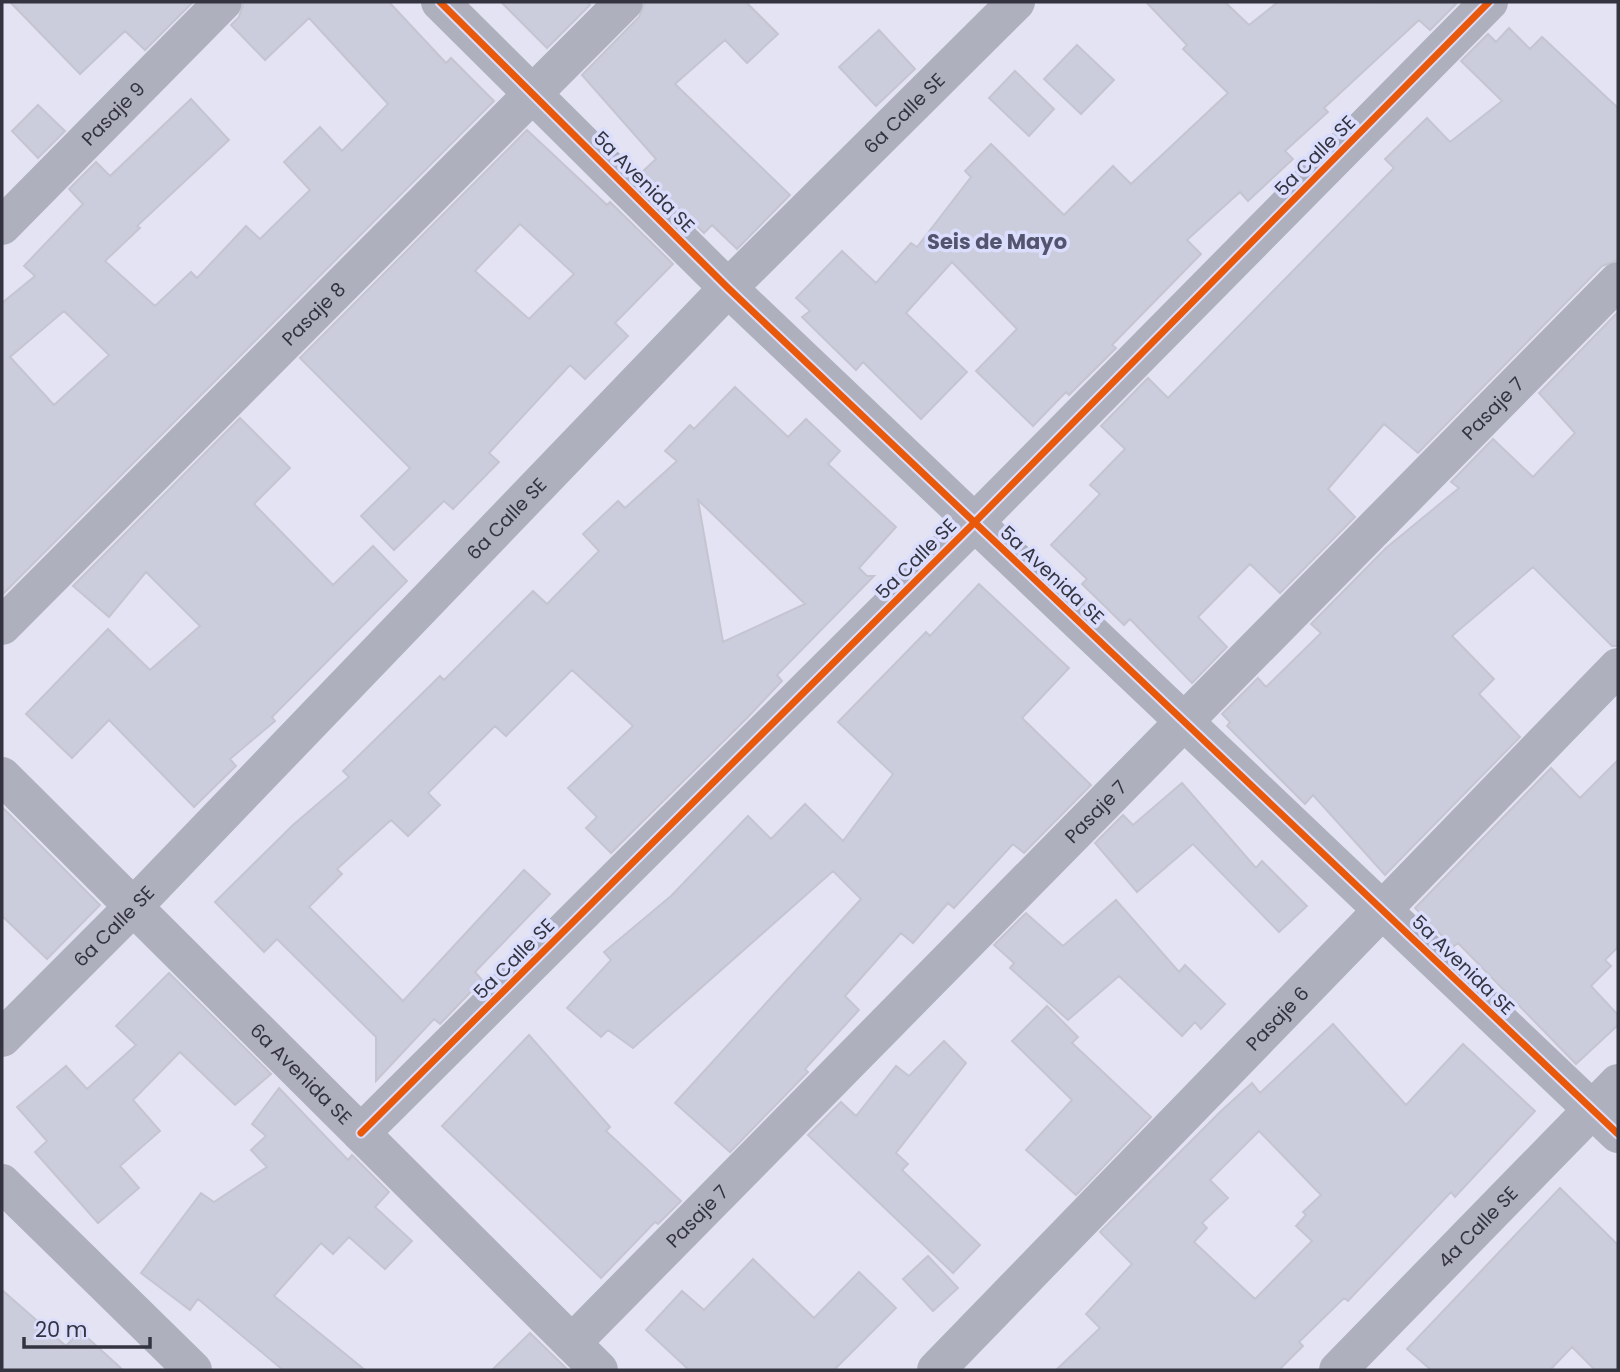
<svg xmlns="http://www.w3.org/2000/svg" width="1620" height="1372" viewBox="0 0 1620 1372" font-family="Poppins,sans-serif">
  <style>
    .building { fill: #cbccdc; stroke: #c5c5d2; stroke-width: 2; fill-rule: evenodd }
    .lines { fill: none; stroke-linecap: round; stroke-linejoin: round }
    .minor { stroke: #afb0be; stroke-width: 38 }
    .cycleway-casing { stroke: #dbddfc; stroke-width: 11 }
    .cycleway { stroke: #e8590c; stroke-width: 7 }
    .labels { text-anchor: middle; dominant-baseline: central; stroke-width: 7; stroke-linejoin: round; paint-order: stroke }
    .street-label { font-size: 19px; fill: #333440; stroke: #dbddfc }
    .neighbourhood-label { font-size: 21px; font-weight: bold; fill: #53546e; stroke: #dbddfc }
  </style>
  <rect width="100%" height="100%" fill="#e3e3f4"/>
  <path class="building" d="M10,2h183l-48,48 -20,-19 -45,43z
    M244,2h145l57,61 5,-5 43,43 -492,494v-292l33,-27 -11,-10 59,-62 -14,-15 27,-27 14,14 81,-77 38,41 -92,86 3,2 -35,33 50,45 36,-34 6,6 49,-52 14,13 50,-49 -26,-28 36,-35 22,24 46,-47 -79,-86 -44,42 -34,-35 8,-8zM64,311l45,44 -55,50 -44,-48z
    M501,2h86l3,3 -43,43z
    M645,2h101l32,32 -31,29 -22,-23 -50,44 115,111 -53,54 -25,-24 -8,8 -62,-61 14,-13 -74,-84 57,-58z
    M1146,2h79l24,23 29,-23 179,1 -27,27 -11,-10 -95,88 4,4 -43,39 8,8 -45,42 -8,-9 -53,48 14,14 -89,91 4,3 -47,47 -3,-3 -33,34 -57,-55 41,-42 -65,-67 -46,51 61,59 -46,47 -58,-57 -7,8 -54,-53 8,-6 -14,-13 46,-47 34,32 35,-40 6,4 54,-70 -6,-6 26,-27 73,71 49,-49 18,18 97,-91 -45,-44 4,-4z
    M1509,28l21,21 12,-12 76,71v152l-16,6 -184,187 -34,-29 -56,65 27,28 -75,76 -30,-29 -52,53 29,30 -35,36 -62,-64 -6,6 -42,-41 5,-5 -36,-34 49,-51 -10,-9 35,-36 -24,-23 47,-48 20,20 226,-230 -9,-9 42,-41 23,24 52,-41 -41,-40 27,-27 8,8z
    M879,30l36,39 -39,37 -37,-39z
    M1077,45l37,35 -33,34 -37,-35z
    M1015,71l39,38 -25,27 -40,-38z
    M38,105l27,26 -27,27 -26,-27z
    M527,130l80,75 3,-3 63,62 -58,59 13,13 -43,43 -15,-14 -81,88 10,9 -46,47 -9,-8 -50,49 -33,-34 49,-48 -110,-110zM520,224l54,50 -45,45 -54,-48z
    M1618,312v334h-6l-79,-79 -81,69 42,43 -15,15 41,43 -135,138 -72,-80 -8,9 -78,-78 3,-4 -8,-8 36,-36 8,9 55,-54 -10,-9 75,-76 73,-60 -8,-6 42,-43 40,38 42,-44 -36,-40z
    M735,387l53,50 18,-18 34,32 -12,13 68,63 -37,41 8,8h7l-97,99 5,6 -35,37 -136,135 -25,-25 11,-11 -29,-29 65,-62 -61,-56 -66,66 -11,-10 -67,67 12,12 -32,31 -17,-16 -54,49 5,5 -33,33 94,94 121,-131 26,24 -75,78 7,8 -19,20 -23,24 -6,-5 -58,62v-44l-99,-98 -13,13 -49,-50 78,-77 56,-48 -6,-6 97,-95 4,4 89,-89 14,13 52,-53 -16,-17 35,-33 7,7 52,-47 -12,-10 25,-26 4,4zM698,500l107,104 -82,38z
    M240,418l50,50 -36,36 79,81 40,-39 34,35 -135,136 3,4 -45,38 6,7 -42,41 -85,-87 -37,38 -46,-44 82,-85 42,41 50,-44 -54,-54 -37,45 -36,-31z
    M979,584l90,84 -47,50 69,67 -67,68 -11,-9 -59,64 -6,-5 -35,40 -12,-10 -56,63 14,14 -54,59 3,3 -78,80 -55,-49 186,-204 -28,-28 -200,177 -25,-18 -7,7 -34,-29 44,-48 -7,-8 67,-56 77,-80 23,23 34,-35 38,37 50,-67 -55,-52 88,-90 4,4z
    M1618,760v187l-13,13 6,6 -20,20 27,29v10l-42,39 -118,-121 -5,4 -38,-39 136,-140 29,30z
    M1182,783l74,85 6,-7 45,45 -28,26 -86,-88 -56,48 -42,-49 28,-28 10,10z
    M2,807l98,98 -53,54 -45,-43z
    M1116,900l63,72 6,-7 40,39 -24,25 -6,-7 -13,14 -63,-60 -51,44 -58,-52 4,-5 -20,-18 32,-32 37,33z
    M169,973l102,101 -36,31 -55,-53 -47,48 27,31 -40,35 19,22 -41,35 -63,-71 12,-11 -30,-34 49,-41 21,23 49,-44 -20,-19z
    M1047,1006l31,31 -6,6 79,74 -75,78 -50,-45 46,-50 -60,-59z
    M1333,1024l73,81 57,-61 72,67 -80,86 -4,-5 -103,109 -4,-3 -45,44 4,4 -24,24h-223l44,-42 -14,-14 46,-50 -32,-32 121,-121 31,-28 8,10zM1259,1131l62,64 -18,17 3,3 -10,11 16,15 -57,58 -61,-57 13,-14 -5,-5 26,-25 -18,-18z
    M529,1035l81,92 -4,4 75,70 -23,23 -3,-2 -54,56 -159,-152z
    M944,1041l22,22 -70,90 12,11 -6,6 78,75 -27,28 -145,-138 33,-33 15,14 40,-50 13,10z
    M279,1088l69,72 4,-5 37,37 -14,15 37,34 -27,28 -36,-32 -16,17 -12,-11 -47,53 91,74h-82l-85,-71 -8,11 -49,-37 60,-80 13,9 53,-35 -16,-17 15,-14 -14,-12z
    M1560,1188l58,57v125h-23l-23,-23 -22,23h-119l-24,-21z
    M928,1256l30,32 -25,23 -30,-32z
    M753,1259l61,59 45,-46 37,36 -62,62h-145l-43,-40 36,-39 22,19z
    M2,1290l64,56 14,-15 43,39h-121z
    M530,1333l38,37h-76z"/>
  <g class="lines">
    <g class="minor">
      <path d="M440,2l288,286 890,846"/>
      <path id="s1" d="M2,226l221,-224"/>
      <path id="s2" d="M2,626l622,-624"/>
      <path id="s3" d="M2,776l597,594"/>
      <path id="s4" d="M2,1038l131,-131 595,-619 288,-286"/>
      <path d="M361,1133l613,-610 515,-521"/>
      <path d="M2,1183l191,187"/>
      <path id="s5" d="M572,1343l1046,-1062"/>
      <path id="s6" d="M936,1370l682,-703"/>
      <path id="s7" d="M1338,1370l280,-287"/>
    </g>
    <defs>
      <path id="cycleway" d="M440,2l288,286 890,846
        M361,1133l613,-610 515,-521"/>
    </defs>
    <use href="#cycleway" class="cycleway-casing"/>
    <use href="#cycleway" class="cycleway"/>
  </g>
  <g class="labels">
    <g class="street-label">
      <text stroke="none"><textPath href="#s4" startOffset="1292">6a Calle SE</textPath></text>
      <text stroke="none"><textPath href="#s1" startOffset="158">Pasaje 9</textPath></text>
      <text transform="translate(1315 156) rotate(-45)">5a Calle SE</text>
      <text transform="translate(644 182) rotate(45)">5a Avenida SE</text>
      <text stroke="none"><textPath href="#s2" startOffset="441">Pasaje 8</textPath></text>
      <text stroke="none"><textPath href="#s5" startOffset="1312">Pasaje 7</textPath></text>
      <text stroke="none"><textPath href="#s4" startOffset="724">6a Calle SE</textPath></text>
      <text transform="translate(916 559) rotate(-45)">5a Calle SE</text>
      <text transform="translate(1052 575) rotate(43)">5a Avenida SE</text>
      <text stroke="none"><textPath href="#s5" startOffset="746">Pasaje 7</textPath></text>
      <text stroke="none"><textPath href="#s4" startOffset="158">6a Calle SE</textPath></text>
      <text transform="translate(514 959) rotate(-45)">5a Calle SE</text>
      <text transform="translate(1463 965) rotate(44)">5a Avenida SE</text>
      <text stroke="none"><textPath href="#s6" startOffset="490">Pasaje 6</textPath></text>
      <text stroke="none"><textPath href="#s3" startOffset="422">6a Avenida SE</textPath></text>
      <text stroke="none"><textPath href="#s5" startOffset="178">Pasaje 7</textPath></text>
      <text stroke="none"><textPath href="#s7" startOffset="200">4a Calle SE</textPath></text>
    </g>
    <g class="neighbourhood-label">
      <text x="997" y="241">Seis de Mayo</text>
    </g>
  </g>
  <rect width="1620" height="1372" fill="none" stroke="#333440" stroke-width="7"/>
  <path d="M24 1337v10h126v-10" fill="none" stroke="#333440" stroke-width="3.5"/>
  <text x="35" y="1337" font-size="21" fill="#333440" stroke="#dbddfc" stroke-width="5" paint-order="stroke">20 m</text>
</svg>
